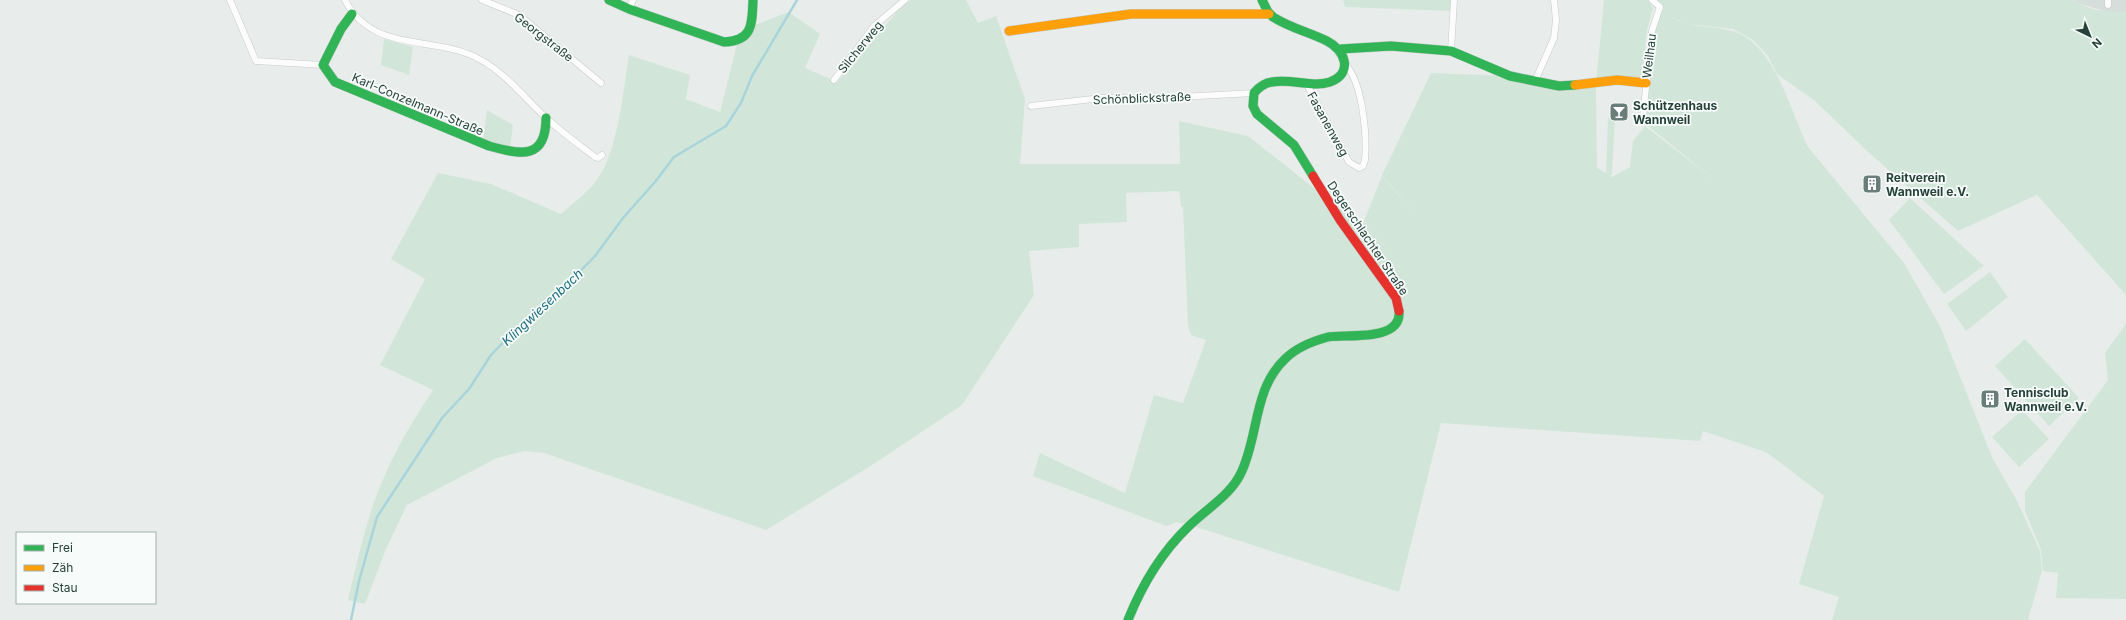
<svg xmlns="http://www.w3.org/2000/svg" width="2126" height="620" viewBox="0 0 2126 620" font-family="Inter,sans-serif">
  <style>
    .built { fill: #d6dedb }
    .green { fill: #d1e6d8 }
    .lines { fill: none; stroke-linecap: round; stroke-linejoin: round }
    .stream { stroke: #a9d4db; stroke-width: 2.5 }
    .street-casing { stroke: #c5cac8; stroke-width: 7 }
    .fast-casing { stroke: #c3cbc8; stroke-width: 10 }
    .slow-casing { stroke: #c3cbc8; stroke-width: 10 }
    .jam-casing { stroke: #c3cbc8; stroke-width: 10 }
    .street { stroke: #fcfcfc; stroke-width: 6 }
    .fast { stroke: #30b455; stroke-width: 9 }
    .slow { stroke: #ff9f0a; stroke-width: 9 }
    .jam { stroke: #e5322d; stroke-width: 9 }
    .labels { text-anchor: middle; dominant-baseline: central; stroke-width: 3.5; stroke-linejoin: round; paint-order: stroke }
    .street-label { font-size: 12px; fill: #24423a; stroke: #f7fbf9 }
    .poi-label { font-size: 12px; font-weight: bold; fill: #24423a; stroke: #f7fbf9; text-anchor: start }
    .water-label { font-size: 13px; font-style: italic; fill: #1c6f80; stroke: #f7fbf9 }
  </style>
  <rect width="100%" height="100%" fill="#e8edeb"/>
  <path class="built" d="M2074,0h52v12h-18l-28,-8z"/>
  <path class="green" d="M911,0h55l12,23 18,-7 29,83 -5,65h160l-1,-43 69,15 114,90 20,-50 37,43 -37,-44 49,-102 76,3 82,9 7,4 1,79 9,5 2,-55h7l-3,57h-3l3,2 18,-10 3,-26 12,-15 71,55 -73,-59 9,-89 8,-25 -7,-8h421c14,11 34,12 52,12v283l-89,-100 -79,36 -91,-80 -52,-50 -38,-27 -9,-18 -15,-16 -20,-11 -47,-5 -16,-8c19,13 40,9 62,15 43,12 58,80 76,116l96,116 36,63 52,131 25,44 23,50 2,20 -14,49h-196l7,-23 -40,-13 25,-88 -58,-44 -63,-21 -3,10 -259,-18 -42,169 -209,-67 -13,-3 -11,4 -133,-50 7,-23 85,40 29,-98 29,8 23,-63 -15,-5 -3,-9 -5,-119h-2l-2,-16 -53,2 1,29 -48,2v23l-50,4 5,44 -72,110 -93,62 -103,63 -222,-77 -19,-2 -28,7 -90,47 -21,44 -21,55 -17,-4c10,-42 19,-86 37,-125 13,-30 30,-58 48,-85l-53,-25 45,-86 -34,-20 47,-86 53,11 70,30c11,-10 23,-19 32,-29 25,-28 30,-94 36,-130l61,20 -4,24 34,13 19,-76 16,-11 34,-13 31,22 -15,34 32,14 64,-75z
    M1343,0h108l-1,11 -105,-4z
    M1604,0h44l5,8 -6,22 -5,48 -46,6z
    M384,39l29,8 -4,28 -28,-10z
    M487,110l26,15 -3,23 -27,-7z
    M1910,198l74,68 -40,28 -55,-74z
    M1990,272l18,25 -42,34 -19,-27z
    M2126,324v275l-70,-1 2,-25 -15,-2 -2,-21 -16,-39v-19l83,-112 -3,-27z
    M2025,339l54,59 -30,28 -54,-60z
    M2022,410l27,29 -30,28 -27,-30z"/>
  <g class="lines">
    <path class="stream" d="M351,620l8,-39 18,-64 65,-99 27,-29 22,-34 24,-25 50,-43 30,-31 28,-38 32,-36 19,-25 52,-31 15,-23 11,-27 45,-76"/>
    <defs>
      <path id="street" d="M230,0l26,61 67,4
        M345,0c28,55 91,34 136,60 25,14 44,38 64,57 15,14 33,27 50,40l3,1 4,-3
        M482,0l37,15 82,68
        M2108,5v-5
        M629,9l4,-9
        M1451,51l3,-51
        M834,80l40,-54 31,-26
        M1535,81l19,-43 2,-18 -2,-20
        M1306,83l43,79 10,6 4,-2 2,-6c2,-25 -2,-77 -20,-96
        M1031,106l71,-8 77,-1 75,-4
        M1643,116l9,-85 8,-24 -8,-7"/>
      <path id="fast" d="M609,0l20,9 95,33c29,-1 28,-18 29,-42
        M1262,0l6,12 5,5c17,11 36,15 54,24 18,9 27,32 3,41 -19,6 -39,-4 -58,0 -8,1 -13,5 -18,11l-1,13 4,8 37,31 19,31
        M352,14l-11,15 -18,36 12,17 154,64c32,9 57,14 57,-28
        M1341,49l50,-3 60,5 59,25 49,10 16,-1
        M1128,620c14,-35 33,-67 60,-93 18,-18 42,-31 53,-54 18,-37 12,-84 44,-114 11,-11 28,-18 43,-22 19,-3 74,5 71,-26"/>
      <path id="slow" d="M1009,31l122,-17h138
        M1575,85l42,-5 29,3"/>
      <path id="jam" d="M1313,176l27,44 56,78 3,13"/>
    </defs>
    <use href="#street" class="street-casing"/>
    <use href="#fast" class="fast-casing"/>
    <use href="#slow" class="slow-casing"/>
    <use href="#jam" class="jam-casing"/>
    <use href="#street" class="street"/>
    <use href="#fast" class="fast"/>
    <use href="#slow" class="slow"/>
    <use href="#jam" class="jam"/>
  </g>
  <defs>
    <symbol id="bar-square" viewBox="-11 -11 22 22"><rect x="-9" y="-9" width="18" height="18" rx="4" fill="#697e78" stroke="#f7fbf9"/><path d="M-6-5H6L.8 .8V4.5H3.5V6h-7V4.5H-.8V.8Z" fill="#fff"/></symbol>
    <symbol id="building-square" viewBox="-11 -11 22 22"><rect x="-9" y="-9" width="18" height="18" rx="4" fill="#697e78" stroke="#f7fbf9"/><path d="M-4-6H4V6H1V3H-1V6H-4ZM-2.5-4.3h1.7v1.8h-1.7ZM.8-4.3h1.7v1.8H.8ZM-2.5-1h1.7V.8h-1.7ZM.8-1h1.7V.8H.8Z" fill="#fff"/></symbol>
  </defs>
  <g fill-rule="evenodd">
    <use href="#bar-square" x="1608" y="101" width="22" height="22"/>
    <use href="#building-square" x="1861" y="173" width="22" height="22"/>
    <use href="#building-square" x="1979" y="388" width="22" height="22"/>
  </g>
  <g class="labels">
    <g class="street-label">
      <text transform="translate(544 37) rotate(38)">Georgstraße</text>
      <text transform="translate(860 47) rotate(-51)">Silcherweg</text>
      <text transform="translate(1649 56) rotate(-83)">Weilhau</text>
      <text transform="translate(1142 98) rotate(-2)">Schönblickstraße</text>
      <text transform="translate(418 104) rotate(23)">Karl-Conzelmann-Straße</text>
      <text transform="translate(1328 124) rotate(61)">Fasanenweg</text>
      <text transform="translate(1368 238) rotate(56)">Degerschlachter Straße</text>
    </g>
    <g class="poi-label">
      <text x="1633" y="105">Schützenhaus<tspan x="1633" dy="14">Wannweil</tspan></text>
      <text x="1886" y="177">Reitverein<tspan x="1886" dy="14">Wannweil e.V.</tspan></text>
      <text x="2004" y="392">Tennisclub<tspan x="2004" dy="14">Wannweil e.V.</tspan></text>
    </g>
    <g class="water-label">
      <text transform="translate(542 307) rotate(-43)">Klingwiesenbach</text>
    </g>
  </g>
  <rect x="16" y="532" width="140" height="72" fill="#f7fbf9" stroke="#a3b1ad"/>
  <rect x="24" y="545" width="20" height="6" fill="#30b455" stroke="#a3b1ad"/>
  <text x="52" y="552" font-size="12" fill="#24423a">Frei</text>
  <rect x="24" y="565" width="20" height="6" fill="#ff9f0a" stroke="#a3b1ad"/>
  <text x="52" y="572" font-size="12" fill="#24423a">Zäh</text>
  <rect x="24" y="585" width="20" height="6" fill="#e5322d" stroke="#a3b1ad"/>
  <text x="52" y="592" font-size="12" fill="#24423a">Stau</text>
  <g transform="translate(2090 36) rotate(137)" stroke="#f7fbf9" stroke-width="3" paint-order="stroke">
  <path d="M0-3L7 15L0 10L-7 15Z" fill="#24423a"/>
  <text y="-6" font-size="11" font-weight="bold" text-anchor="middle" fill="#24423a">N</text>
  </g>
</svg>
